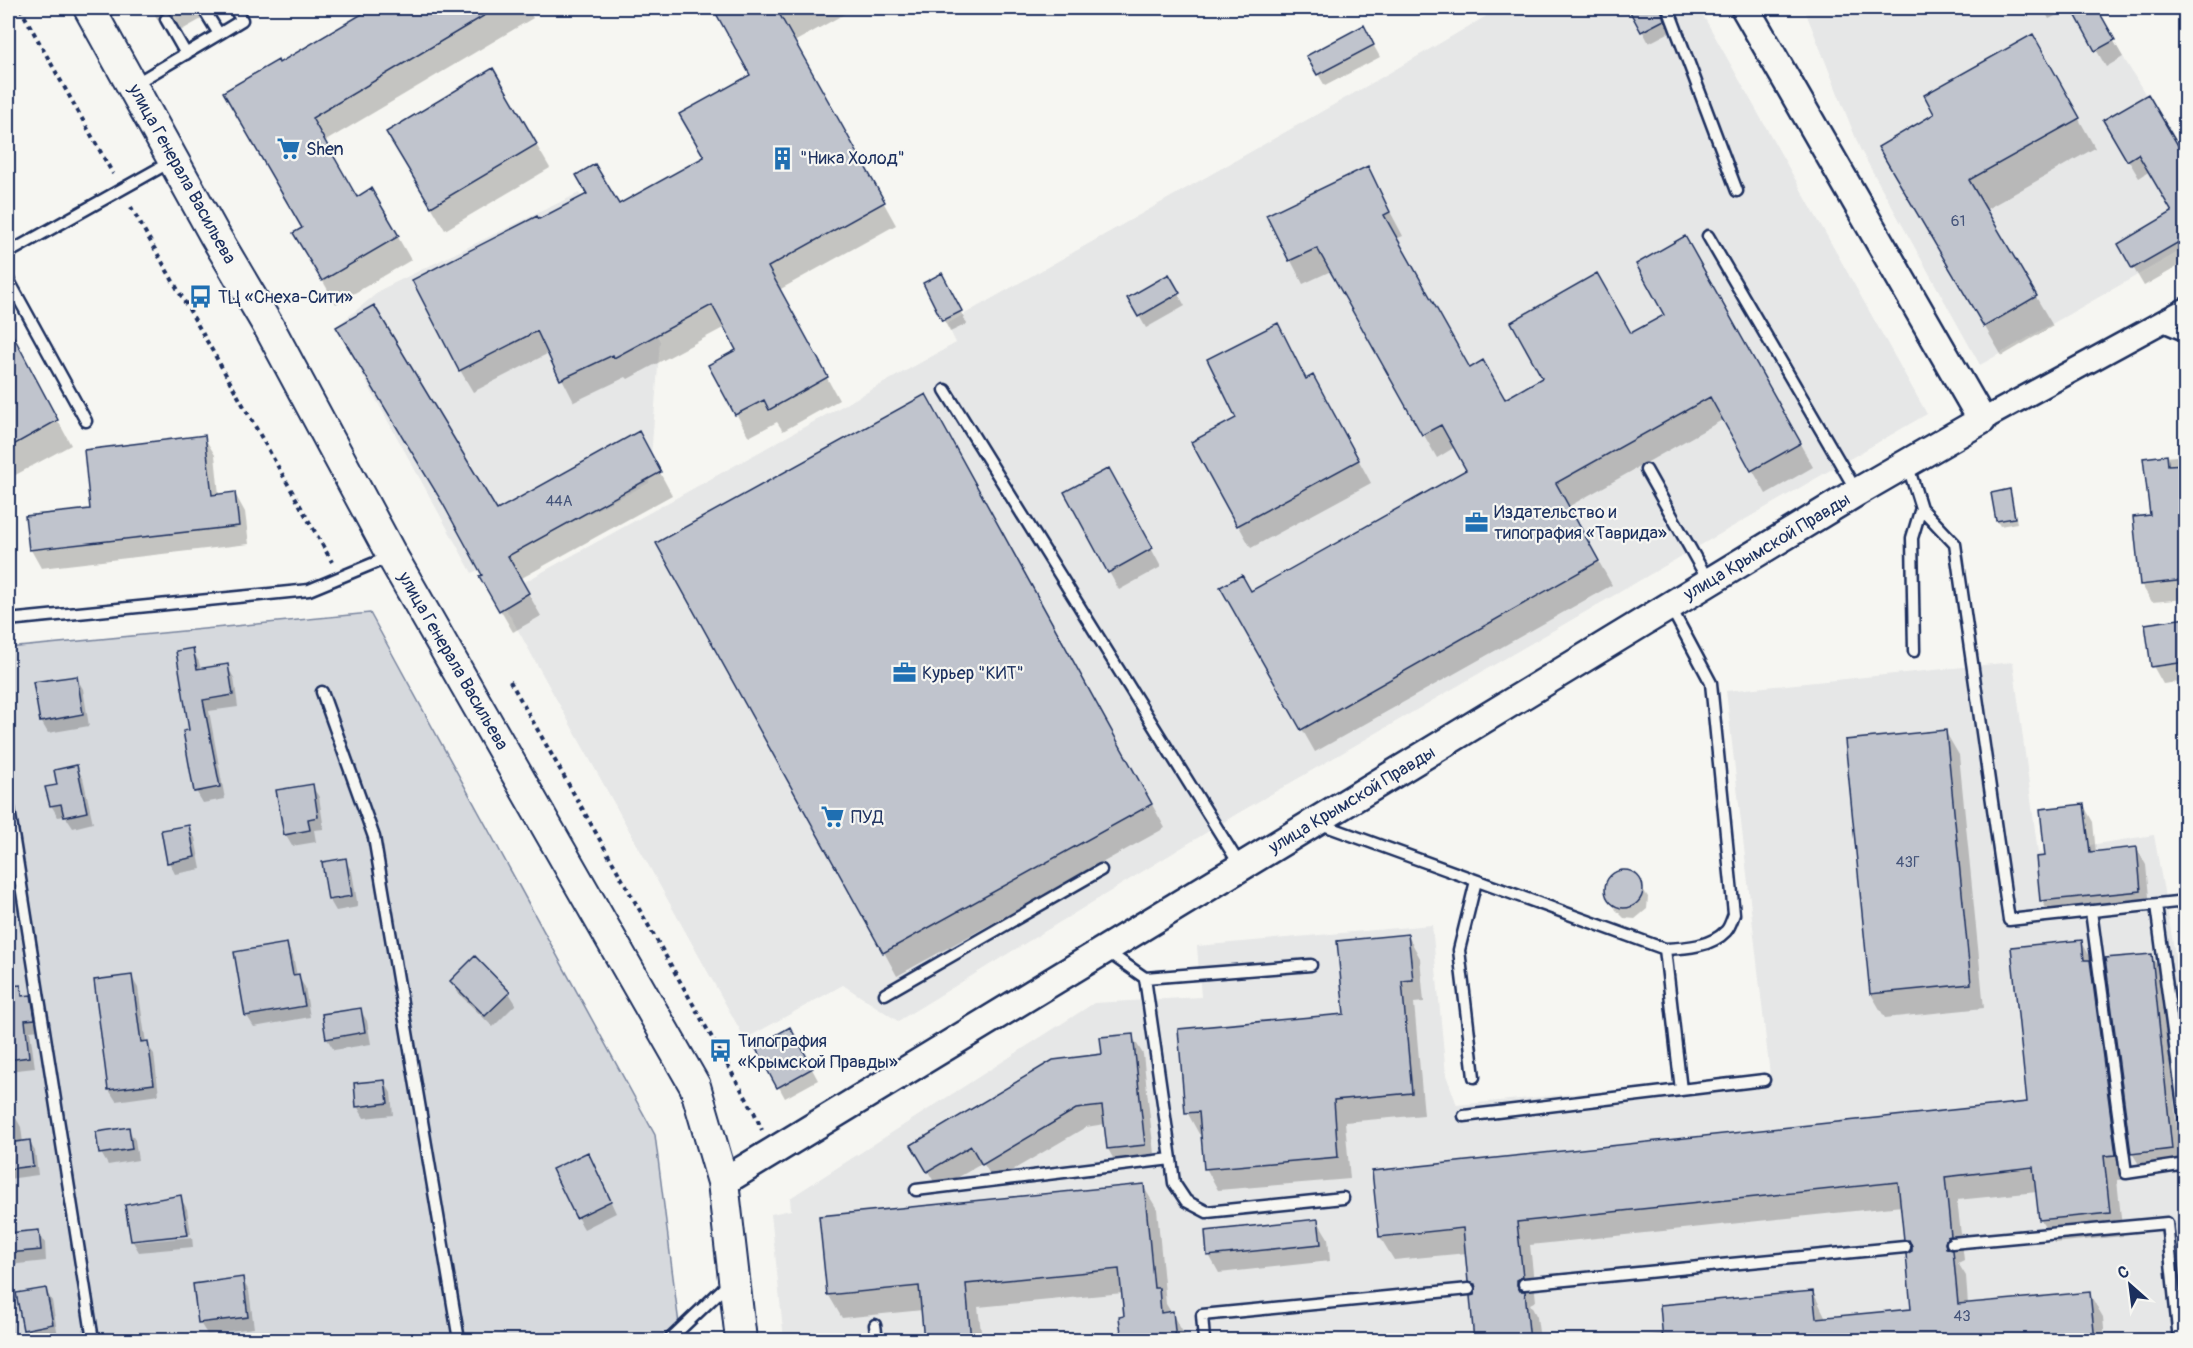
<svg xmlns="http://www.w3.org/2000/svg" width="2193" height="1348" viewBox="0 0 2193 1348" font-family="Pangolin,sans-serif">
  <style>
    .built { fill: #e6e7e7 }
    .green { fill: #d6d9dd; stroke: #78849e; stroke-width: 1.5 }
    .shadow { fill: #0003 }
    .building { fill: #c0c4cd; stroke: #1b2f5e; stroke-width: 1.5 }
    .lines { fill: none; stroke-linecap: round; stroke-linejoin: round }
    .service-casing { stroke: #1b2f5e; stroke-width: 15 }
    .minor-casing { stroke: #1b2f5e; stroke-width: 26 }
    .tertiary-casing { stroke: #1b2f5e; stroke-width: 32 }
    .secondary-casing { stroke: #1b2f5e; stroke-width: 34 }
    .path { stroke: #1b2f5e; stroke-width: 4; stroke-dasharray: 4.5 4.5; stroke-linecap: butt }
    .service { stroke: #f6f6f2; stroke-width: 10 }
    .minor { stroke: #f6f6f2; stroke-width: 21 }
    .tertiary { stroke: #f6f6f2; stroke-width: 27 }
    .secondary { stroke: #f6f6f2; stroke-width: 30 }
    .labels { text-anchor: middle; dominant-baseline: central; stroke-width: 4.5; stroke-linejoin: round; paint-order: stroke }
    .number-label { font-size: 15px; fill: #44547a }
    .poi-label { font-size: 18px; fill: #1b2f5e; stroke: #f6f6f2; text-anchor: start }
    .street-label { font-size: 18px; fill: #1b2f5e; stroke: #f6f6f2 }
  </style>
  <rect width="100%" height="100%" fill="#f6f6f2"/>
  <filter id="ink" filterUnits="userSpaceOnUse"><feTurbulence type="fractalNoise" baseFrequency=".0167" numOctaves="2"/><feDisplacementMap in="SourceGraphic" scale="12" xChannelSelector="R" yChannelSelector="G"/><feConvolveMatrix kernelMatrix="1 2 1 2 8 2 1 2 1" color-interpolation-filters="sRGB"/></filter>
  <g filter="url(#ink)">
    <path class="built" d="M1500,8h199l228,406 -692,401 -337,206 -55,-36 -98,54 -246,-443 457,-253 -9,-19 425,-241z
      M1804,8h290l91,153v87l-205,117 -120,-216z
      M579,193l81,148 -11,142 -177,90 -136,-246 46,-38z
      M2013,662l25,191 116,-18 31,176v329h-1401l-13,-126 20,-4 -1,-12 304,-195 107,-6 -4,-51 235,-21 14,150 11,30 313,-30 -44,-384z"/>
    <path class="green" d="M370,613l285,522 26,205h-673v-692z"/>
    <path class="shadow" d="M151,8h70l-39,22 -6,-4 -6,2 -3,8z
      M375,8h152l6,10 -209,124 33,57 14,-9 40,70 -75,44 -41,-71 9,-5 -25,-163z
      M715,8h130l3,4 -54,30 102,183 -117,65 60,110 -56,31 -6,-9 -28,15 -39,-71 28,-15 -13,-24 -97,52 -2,-2 -52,25 -25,-49 -76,39 -13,-22 78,-149 80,-15 88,-48 46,-83z
      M1630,8h30l10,24 -21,11z
      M2043,8h29l-23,11z
      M2073,8h22l28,49 -17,10z
      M1370,39l10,18 -55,29 -7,-12z
      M2049,65l46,83 -110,62 68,116 -51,30 -122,-209z
      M492,70l58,98 -105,62 -57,-98z
      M2147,96l3,75 -11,7 -34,-57z
      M1367,168l36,68 -7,3 74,131 35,31 161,-86 32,-53 115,205 -47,27 -42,-75 -156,88 44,78 -297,167 -93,-164 29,5 217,-122 -13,-24 -18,11 -106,-187 -28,13 -35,-68z
      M2186,177v85l-42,24 -24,-41 54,-32z
      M1168,276l17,30 -39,22 -17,-30z
      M925,284l23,3 19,37 -17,8z
      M1278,325l29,56 19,19 45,83 -120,65 -58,-105 45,-25z
      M8,328l63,117 -63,34z
      M939,420l226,408 -268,148 -13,-24z
      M204,437l11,18 4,40 16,-1 10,18 4,32 -208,24 -10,-18 -4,-33 65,-7z
      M2186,455v144l-34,3 -11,-18 11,-67 -7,-58z
      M651,456l21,39 -152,84 21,37 -28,16 -32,-55 3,-2 -34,-62 46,-1z
      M1119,488l42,79 -42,23 -10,-18z
      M2009,491l3,5 5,27 -17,3 -3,-5 -4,-27z
      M2186,619v62l-23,3 -10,-18z
      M192,650l7,12 2,8 26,-4 7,12 4,29 -29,4 16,88 -22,4 -7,-12 -6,-59z
      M76,677l7,12 6,37 -41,7 -7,-12z
      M1945,731l14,24 25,253 -99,10 -14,-24 -25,-253z
      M76,767l7,11 10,45 -20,5 -8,-12 -7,1 -7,-12 8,-19z
      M312,786l7,11 5,32 -10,1 2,12 -24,4 -7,-12z
      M2084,806l9,16 3,31 41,-4 9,16 4,42 -99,10 -9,-16 5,-43z
      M188,827l7,11 6,31 -26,5 -6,-12z
      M345,860l7,12 6,35 -22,4 -7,-12z
      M1622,872l12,3 14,22 -1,12 -12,10 -11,-1 -8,-8 -9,-17 1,-12 4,-5z
      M1408,936l12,22 4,44 -10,1 10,112 -79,7 5,57 -132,11 -12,-22 -3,-34h-4l-12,-22 159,-97z
      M2081,941l14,24 8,20 26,194 -12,1 6,56 -69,7 -14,-24 -3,-27 -80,8 7,60 -6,3 8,13 2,29 121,-12 14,24 2,23h-515l74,-6 149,-42 13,26 87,-8v-58l-7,-13 -4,-33 -372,39 6,56 -6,3 7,13 3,23h-64v-48l-6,-11 -3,-28 -73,7 -14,-23 648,-133z
      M286,944l7,12 4,20 8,11 5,30 -56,10 -7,-11z
      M2151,955l10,18 20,194 -38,4 -11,-18z
      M131,976l7,12 8,55 8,11 5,41 -43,6 -7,-11z
      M452,981l57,12 7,11 -23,23 -35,-34z
      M8,991l3,5 19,1 6,11 4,22 -10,1 5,37 -27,3z
      M360,1009l7,12 4,23 -37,6 -7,-11z
      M790,1029l28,51 -33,18 -28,-51z
      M1132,1036l11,18 12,109 -37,4 -10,-18 -3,-25 -19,3 -92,54 -11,-18 -45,26 -25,-44 191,-90z
      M384,1081l7,12 2,22 -29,3 -7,-12z
      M16,1118l5,9 2,16 6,-1 6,9 3,24 -30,4v-60z
      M128,1129l7,11 3,20 -30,5 -7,-12z
      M594,1165l22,48 -32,16 -7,-12z
      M1143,1186l14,23 9,95 20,33v3h-63l3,-23 -3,-24 -145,14 4,33h-57l-2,-30 -81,8 -14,-24z
      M180,1197l7,12 4,25 -57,5v3l58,-5 1,10 -54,5 -7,-12z
      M1317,1220l11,18 2,23 -111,12 -10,-18z
      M38,1231l7,12 1,18 -37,4 -1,-31z
      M242,1279l7,12 5,37 -47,6 -7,-11z
      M45,1289l7,12 6,35 -27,4 -7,-11z"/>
    <path class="building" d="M372,8h125l-185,110 45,79 14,-9 28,48 -77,45 -29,-48 9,-5 -79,-136 55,-32 1,3z
      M713,8h63l109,194 -117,65 60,110 -59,33 -5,-10 -29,15 -27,-50 28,-15 -24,-45 -98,53 -1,-3 -53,25 -23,-49 -78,40 -47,-91 125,-64 2,3 48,-25 -11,-19 19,-11 24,40 85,-47 -25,-43 71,-39z
      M1628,8h33l3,12 -23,12z
      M2087,8h10l18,32 -20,11 -20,-37z
      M1364,25l10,20 -57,30 -11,-19z
      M2033,34l47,84 -111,62 68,116 -53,31 -106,-180 56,-33 -10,-19z
      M493,68l44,76 -106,63 -45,-75z
      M2148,94l38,65v79l-54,31 -14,-25 54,-32 -34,-58 -11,7 -24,-41z
      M1368,166l22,46 -6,3 86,153 13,-8 22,39 37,-21 -31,-56 86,-49 34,60 33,-18 -28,-51 49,-28 116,207 -50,28 -41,-74 -154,86 43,78 -298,169 -81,-143 22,-12 9,16 215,-121 -25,-45 -19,10 -105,-187 -28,13 -23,-46z
      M942,273l20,38 -20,10 -19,-38z
      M1169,274l11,19 -42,24 -11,-19z
      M374,305l123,205 142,-79 22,41 -153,84 21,37 -30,18 -20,-35 3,-1 -40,-73 -106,-175z
      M1278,323l28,56 7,-4 46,85 -122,66 -46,-84 45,-24 -29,-59z
      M8,326l50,94 -50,28z
      M926,394l226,410 -269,149 -227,-410z
      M205,435l7,60 23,-3 4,34 -210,24 -4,-34 65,-7 -6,-59z
      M2167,455l1,10 18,-1v116l-46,5 -7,-68 17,-2 -7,-57z
      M1109,468l44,80 -45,25 -44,-81z
      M2010,489l5,29 -19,3 -5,-28z
      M2186,618v44l-35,5 -6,-43z
      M193,648l4,21 31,-5 5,31 -30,5 17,87 -26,5 -11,-61 6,-1 -13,-79z
      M77,676l6,38 -43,8 -7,-40z
      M1946,730l25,254 -101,10 -25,-254z
      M77,765l10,47 -23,5 -3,-13 -11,2 -5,-19 12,-2 -3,-15z
      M313,784l5,33 -10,2 2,11 -26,5 -8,-45z
      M2084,804l6,48 47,-5 4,44 -101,10 -4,-44 9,-1 -5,-47z
      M189,825l6,32 -28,6 -6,-33z
      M346,858l6,38 -24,4 -6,-38z
      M1605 889a19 19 0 1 1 38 0a19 19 0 1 1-38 0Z
      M1408,934l5,46 -11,1 10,112 -78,7 4,57 -134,12 -5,-57 -14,1 -7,-84 166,-15 -7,-73z
      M2082,940l2,20h6l26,195 -12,1 6,57 -71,7 -6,-53 -88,10 6,59 -4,1 -2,6 1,5 7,2 5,54 132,-12 5,49h-432l-3,-36 153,-14 3,27 95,-9 -5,-55 6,-3v-5l-3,-6h-5l-6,-58 -381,40 6,55 -6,3v5l3,6h5l5,50h-56l-4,-45 4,-1 2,-6 -1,-5 -7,-2 -5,-54 -84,9 -7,-66 655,-69 -16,-155z
      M287,943l6,32 6,-1 6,32 -60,10 -11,-64z
      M2152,954l20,195 -41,5 -26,-196z
      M475,956l35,36 -25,24 -35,-35z
      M132,975l9,67 7,-1 6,43 -46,6 -14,-110z
      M21,985l1,11 9,-1 4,24 -10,1 4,37 -21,3v-74z
      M361,1008l4,24 -39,7 -4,-25z
      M790,1027l23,41 -36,20 -22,-41z
      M1133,1034l12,111 -38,4 -5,-43 -26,3 -94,56 -11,-19 -44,26 -16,-27 142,-85 49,-6 -2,-17z
      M385,1080l3,23 -32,4 -2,-24z
      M129,1127l3,22 -33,5 -3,-22z
      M30,1140l3,26 -25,3v-26z
      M588,1152l23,49 -35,17 -24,-49z
      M1144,1184l10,104h5l2,25 12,-2 3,30h-54l-3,-24 5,-1 -5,-47 -153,15 5,57h-47l-5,-55 -92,9 -8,-79z
      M181,1195l7,40 -57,6 -6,-36z
      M1318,1219l3,25 -114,12 -2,-25z
      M39,1230l2,20 -33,3v-20z
      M243,1277l5,40 -50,6 -5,-39z
      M46,1288l7,36 -30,6 -7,-37z"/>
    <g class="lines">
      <defs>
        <path id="service" d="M1668,8l69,183
          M166,19l20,35
          M219,34l23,-14 -8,-12
          M133,85l86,-51 -16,-26
          M1708,236l149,256
          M8,253l164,-92
          M8,279l78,142
          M2158,324l28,12
          M945,390l296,477
          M1907,463l14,45
          M1646,470l63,112
          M8,620l301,-30 80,-33
          M1914,651l-2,-113 9,-30 34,36 54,376 177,-19
          M322,692l52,145 85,503
          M8,803l85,537
          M1318,823l347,126c20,-1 46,-2 61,-18 4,-4 6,-12 8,-17l-23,-231 -41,-77
          M2156,905l30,223
          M2091,911l35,262 60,-9
          M1665,949l16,141
          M1105,950l40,28 166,-13
          M885,994l216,-124
          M1474,1077l-15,-127 17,-69
          M1464,1116l300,-36
          M1171,1159l3,24 12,18 21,11 136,-14
          M916,1190l255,-31 -26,-181
          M1952,1243l215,-20 12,117
          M1524,1284l381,-37
          M875,1325l2,15
          M669,1340l61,-58
          M1204,1340l-2,-25 267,-26"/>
        <path id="minor" d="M1982,420l204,-111"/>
        <path id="tertiary" d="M723,1182l1134,-690 125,-72 -237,-412"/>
        <path id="secondary" d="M89,8l125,226 56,95 122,227 303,530 28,96 18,158"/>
      </defs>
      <use href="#service" class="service-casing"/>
      <use href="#minor" class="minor-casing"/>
      <use href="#tertiary" class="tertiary-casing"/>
      <use href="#secondary" class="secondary-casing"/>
      <path class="path" d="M20,8l93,166
        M131,207l201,355
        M510,681l244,431 8,18"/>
      <use href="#service" class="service"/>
      <use href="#minor" class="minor"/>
      <use href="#tertiary" class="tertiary"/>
      <use href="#secondary" class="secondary"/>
    </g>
  </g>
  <defs>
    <symbol id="supermarket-bare" viewBox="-9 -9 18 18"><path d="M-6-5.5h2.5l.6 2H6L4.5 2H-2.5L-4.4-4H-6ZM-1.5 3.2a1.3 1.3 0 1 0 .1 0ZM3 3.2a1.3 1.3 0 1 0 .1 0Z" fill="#1f6fb2" stroke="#f6f6f2" stroke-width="2.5" paint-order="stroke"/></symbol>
    <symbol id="building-bare" viewBox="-9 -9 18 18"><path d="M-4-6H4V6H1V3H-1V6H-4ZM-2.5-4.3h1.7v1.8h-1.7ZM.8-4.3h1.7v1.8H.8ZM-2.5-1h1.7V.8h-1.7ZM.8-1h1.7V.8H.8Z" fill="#1f6fb2" stroke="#f6f6f2" stroke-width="2.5" paint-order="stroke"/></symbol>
    <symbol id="bus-bare" viewBox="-9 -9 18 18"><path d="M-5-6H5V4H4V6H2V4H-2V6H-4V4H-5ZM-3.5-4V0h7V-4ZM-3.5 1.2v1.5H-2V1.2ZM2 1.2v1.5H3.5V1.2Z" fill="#1f6fb2" stroke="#f6f6f2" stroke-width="2.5" paint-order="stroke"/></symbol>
    <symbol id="office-bare" viewBox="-9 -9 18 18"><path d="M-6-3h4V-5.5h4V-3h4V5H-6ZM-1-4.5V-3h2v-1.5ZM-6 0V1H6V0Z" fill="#1f6fb2" stroke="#f6f6f2" stroke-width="2.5" paint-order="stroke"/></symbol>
  </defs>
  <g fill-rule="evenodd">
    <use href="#supermarket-bare" x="272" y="132" width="33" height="33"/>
    <use href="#building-bare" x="766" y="142" width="33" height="33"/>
    <use href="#bus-bare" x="184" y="280" width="33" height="33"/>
    <use href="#office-bare" x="1460" y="506" width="33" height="33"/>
    <use href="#office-bare" x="888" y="656" width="33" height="33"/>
    <use href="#supermarket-bare" x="816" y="800" width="33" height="33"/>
    <use href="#bus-bare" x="704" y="1034" width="33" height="33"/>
  </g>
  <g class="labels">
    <g class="number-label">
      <text x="1958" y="221">61</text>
      <text x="559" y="501">44А</text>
      <text x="1908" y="862">43Г</text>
      <text x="1962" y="1316">43</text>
    </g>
    <g class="poi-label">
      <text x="306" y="149">Shen</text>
      <text x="800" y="158">"Ника Холод"</text>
      <text x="218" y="297">ТЦ «Снеха-Сити»</text>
      <text x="1494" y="512">Издательство и<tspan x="1494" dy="21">типография «Таврида»</tspan></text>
      <text x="922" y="673">Курьер "КИТ"</text>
      <text x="851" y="817">ПУД</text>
      <text x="738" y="1041">Типография<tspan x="738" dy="21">«Крымской Правды»</tspan></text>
    </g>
    <g class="street-label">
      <text transform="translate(182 174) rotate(61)">улица Генерала Васильева</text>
      <text transform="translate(1767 547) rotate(-31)">улица Крымской Правды</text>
      <text transform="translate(453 661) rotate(60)">улица Генерала Васильева</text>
      <text transform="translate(1352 800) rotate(-31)">улица Крымской Правды</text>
    </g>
  </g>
  <rect width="2193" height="1348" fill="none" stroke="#f6f6f2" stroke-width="30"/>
  <rect x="15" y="15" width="2163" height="1318" fill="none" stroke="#1b2f5e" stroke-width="2" filter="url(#ink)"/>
  <g transform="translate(2130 1285) rotate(332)" stroke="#f6f6f2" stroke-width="4.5" paint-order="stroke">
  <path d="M0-4.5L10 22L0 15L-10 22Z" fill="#1b2f5e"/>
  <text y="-9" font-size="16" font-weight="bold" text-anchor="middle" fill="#1b2f5e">С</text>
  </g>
</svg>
